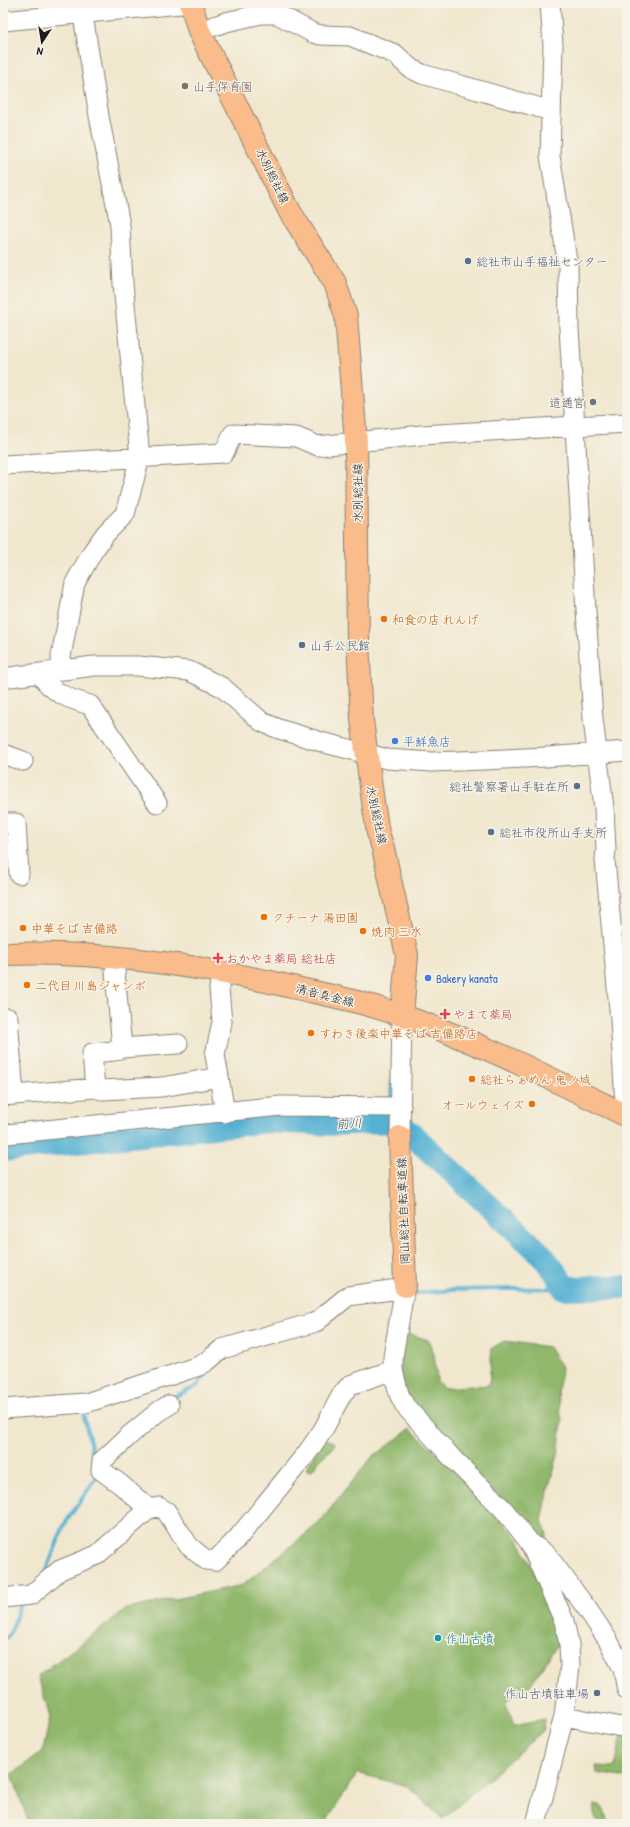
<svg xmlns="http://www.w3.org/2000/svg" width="630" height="1827" viewBox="0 0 630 1827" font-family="'Patrick Hand','Klee One',sans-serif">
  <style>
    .forest { fill: #90b76c; stroke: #566a44 }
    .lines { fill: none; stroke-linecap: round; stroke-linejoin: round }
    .stream { stroke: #55b1d3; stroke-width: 4 }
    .river { stroke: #55b1d3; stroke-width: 24 }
    .minor-casing { stroke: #868275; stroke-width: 21 }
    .major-casing { stroke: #868275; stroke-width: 24 }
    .minor { stroke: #fff; stroke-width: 19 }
    .major { stroke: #fabc8b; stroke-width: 22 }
    .education-dot { fill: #8d6e63; stroke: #f7f3e8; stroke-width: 1.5 }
    .service-dot { fill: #5c6f8a; stroke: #f7f3e8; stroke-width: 1.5 }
    .worship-dot { fill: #6b7280; stroke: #f7f3e8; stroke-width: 1.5 }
    .food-dot { fill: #e8710a; stroke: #f7f3e8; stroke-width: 1.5 }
    .shop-dot { fill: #3f7fe0; stroke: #f7f3e8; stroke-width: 1.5 }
    .health-dot { fill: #e0444e; stroke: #f7f3e8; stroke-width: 1.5 }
    .culture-dot { fill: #0f9aa8; stroke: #f7f3e8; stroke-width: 1.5 }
    .labels { text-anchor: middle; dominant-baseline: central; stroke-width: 3; stroke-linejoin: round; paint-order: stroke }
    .education-label { font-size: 12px; fill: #785e54; stroke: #f7f3e8; text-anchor: start }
    .street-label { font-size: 12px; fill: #1c1c1c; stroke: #f7f3e8 }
    .service-label { font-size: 12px; fill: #4e5e75; stroke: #f7f3e8; text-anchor: start }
    .worship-label { font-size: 12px; fill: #5b616d; stroke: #f7f3e8; text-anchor: end }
    .food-label { font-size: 12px; fill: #c56008; stroke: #f7f3e8; text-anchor: start }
    .shop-label { font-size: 12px; fill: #366cbe; stroke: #f7f3e8; text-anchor: start }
    .health-label { font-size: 12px; fill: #be3a42; stroke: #f7f3e8; text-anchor: start }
    .culture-label { font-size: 12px; fill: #0d838f; stroke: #f7f3e8; text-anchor: start }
    .water-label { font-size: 13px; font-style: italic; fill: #335865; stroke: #f7f3e8 }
  </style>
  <rect width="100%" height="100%" fill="#f7f3e8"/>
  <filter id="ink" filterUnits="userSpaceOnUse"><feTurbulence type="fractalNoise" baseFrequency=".025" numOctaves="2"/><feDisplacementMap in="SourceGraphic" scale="8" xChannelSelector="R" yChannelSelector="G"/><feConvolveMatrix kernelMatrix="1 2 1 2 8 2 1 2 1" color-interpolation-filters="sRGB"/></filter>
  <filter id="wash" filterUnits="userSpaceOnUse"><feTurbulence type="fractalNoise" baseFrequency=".012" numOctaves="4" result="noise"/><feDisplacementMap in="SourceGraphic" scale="16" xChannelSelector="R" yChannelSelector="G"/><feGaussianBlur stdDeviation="0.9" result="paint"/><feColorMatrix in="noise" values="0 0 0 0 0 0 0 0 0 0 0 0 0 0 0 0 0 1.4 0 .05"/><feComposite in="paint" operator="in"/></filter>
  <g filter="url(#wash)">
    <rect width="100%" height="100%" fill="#f1e7ce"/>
    <path class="forest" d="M402,1334h8l18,6 6,14 3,27 7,7 45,-3 3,-37 12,-7 45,6 12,20 -3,27 4,28 -4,33 -8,27 -8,39 5,14 -1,8 -24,-22 -73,-74 -46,-58 -3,-16z
      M410,1429l65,59 45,54 28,59 12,40 -31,46 -24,14 9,24 31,-6 -1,11 -101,89 -36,-33 -50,-13 -32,51h-296l-17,-50 31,-23 7,-34 -12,-41 89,-67 116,-24 76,-62 53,-66z
      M324,1440h4l7,3 -2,5 -13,11 -8,11 -4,1 -2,-3z
      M622,1734l5,1v43l-30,-5 -1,-7 19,1z
      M595,1805h5l4,5 4,14h-10l-4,-11z"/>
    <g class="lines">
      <path class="stream" d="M391,1102l1,-27
        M387,1122l3,-9
        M409,1294l43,-4 112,-2
        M169,1399l28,-13 12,-17
        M82,1408l13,55
        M46,1572l18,-47 34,-50
        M3,1641c12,-9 11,-25 18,-38"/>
      <path class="river" d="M3,1150l265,-29 61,3 64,-3 13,8 135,125 17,22 6,12 63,-1"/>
    </g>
  </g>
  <g filter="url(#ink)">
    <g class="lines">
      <defs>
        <path id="minor" d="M550,3l3,42 -3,111 18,110 1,62 16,267 8,124 11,89 2,42 -1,10 15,159 5,85 -1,11
          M3,21l188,-18
          M199,31l27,-9 35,-8h16l36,19 8,2 29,1 45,18 15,14 12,6 129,37
          M3,465l221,-12 9,-19 63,3 22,9 104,-11 205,-12
          M62,670l-1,-14 14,-73 18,-32 13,-18 19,-19 15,-57 -17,-173 -3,-59 -21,-109 -18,-113
          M40,674c12,19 29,25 50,31l67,98
          M3,678l91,-12h44l51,5 33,16 40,35 17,7 46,14 62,16 45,3 52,-2 62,-3 81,-6
          M3,754l20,7
          M3,823h13l3,51
          M8,1018l6,77
          M122,1048l56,-4
          M219,1077l6,36
          M95,1088l-3,-35 22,-2 8,-3 -7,-76 1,-14
          M3,1096l92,-8 7,2 60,-3 57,-10 -4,-22 7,-33 -3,-33 2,-17
          M7,1134l274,-28 120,1
          M400,1137l2,-122
          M405,1286l-12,71v13l6,24 6,12 48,53 51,51 26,33 34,78 5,23 1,22 -6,50 -28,108
          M3,1409l83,-6 113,-37 7,-4 16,-13 94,-27 32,-26 50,-7 7,-3
          M149,1509l10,-2 7,4 23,35 17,14 9,1 22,-22 70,-86 16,-23 19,-36 8,-9 43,-15
          M536,1547l11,8 41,55 20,30 15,29 4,21
          M3,1598l28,-3 29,-25 37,-15 52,-46 -29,-25 -19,-14 1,-9 29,-27 28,-23 10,-6
          M564,1716l63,12"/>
        <path id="major" d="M191,3l8,28 91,181 45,71 11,33 10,126 2,200 4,78 11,82 5,31 5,15 24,107 -5,60
          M3,954c97,-4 195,11 289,33 37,8 75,16 111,29 77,26 151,64 224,100
          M400,1137l5,149"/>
      </defs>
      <use href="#minor" class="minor-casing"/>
      <use href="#major" class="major-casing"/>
      <use href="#minor" class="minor"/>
      <use href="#major" class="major"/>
    </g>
  </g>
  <circle class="education-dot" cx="185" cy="86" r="4"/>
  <g class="service-dot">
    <circle cx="468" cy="261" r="4"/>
    <circle cx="302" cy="645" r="4"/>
    <circle cx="577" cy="786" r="4"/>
    <circle cx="491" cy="832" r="4"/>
    <circle cx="597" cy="1693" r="4"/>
  </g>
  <circle class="worship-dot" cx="593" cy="402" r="4"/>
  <g class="food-dot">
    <circle cx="384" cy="619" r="4"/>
    <circle cx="264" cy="917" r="4"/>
    <circle cx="23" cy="928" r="4"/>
    <circle cx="363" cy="931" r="4"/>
    <circle cx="27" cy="985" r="4"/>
    <circle cx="311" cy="1033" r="4"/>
    <circle cx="472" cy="1079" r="4"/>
    <circle cx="532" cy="1104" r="4"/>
  </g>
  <g class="shop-dot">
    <circle cx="395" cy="741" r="4"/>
    <circle cx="428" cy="978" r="4"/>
  </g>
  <g class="health-dot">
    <path d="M216 952h4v4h4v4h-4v4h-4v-4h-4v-4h4z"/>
    <path d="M443 1008h4v4h4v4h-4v4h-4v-4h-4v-4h4z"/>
  </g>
  <circle class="culture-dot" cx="438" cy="1638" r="4"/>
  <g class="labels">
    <g class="education-label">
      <text x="193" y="86">山手保育園</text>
    </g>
    <g class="street-label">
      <text transform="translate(273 176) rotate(64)">水別総社線</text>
      <text transform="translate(357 493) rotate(-90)">水別総社線</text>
      <text transform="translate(377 815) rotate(78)">水別総社線</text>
      <text transform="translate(325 995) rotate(14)">清音真金線</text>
      <text transform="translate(403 1211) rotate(-92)">岡山総社自転車道線</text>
    </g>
    <g class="service-label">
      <text x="476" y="261">総社市山手福祉センター</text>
      <text x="310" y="645">山手公民館</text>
      <text x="569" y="786" text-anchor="end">総社警察署山手駐在所</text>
      <text x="499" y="832">総社市役所山手支所</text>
      <text x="589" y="1693" text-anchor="end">作山古墳駐車場</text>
    </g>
    <g class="worship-label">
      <text x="585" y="402">道通宮</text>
    </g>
    <g class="food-label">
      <text x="392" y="619">和食の店 れんげ</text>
      <text x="272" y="917">クチーナ 湯田園</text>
      <text x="31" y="928">中華そば 吉備路</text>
      <text x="371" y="931">焼肉 三水</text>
      <text x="35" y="985">二代目 川島ジャンボ</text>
      <text x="319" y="1033">すわき後楽中華そば 吉備路店</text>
      <text x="480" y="1079">総社らぁめん 鬼ノ城</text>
      <text x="524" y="1104" text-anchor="end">オールウェイズ</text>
    </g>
    <g class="shop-label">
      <text x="403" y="741">平鮮魚店</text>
      <text x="436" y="978">Bakery kanata</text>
    </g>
    <g class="health-label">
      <text x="226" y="958">おかやま薬局 総社店</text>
      <text x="453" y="1014">やまて薬局</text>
    </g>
    <g class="culture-label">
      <text x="446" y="1638">作山古墳</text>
    </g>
    <g class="water-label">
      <text transform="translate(349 1123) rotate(-3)">前川</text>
    </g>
  </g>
  <rect width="630" height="1827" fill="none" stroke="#f7f3e8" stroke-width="16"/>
  <g transform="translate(42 42) rotate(192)" stroke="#f7f3e8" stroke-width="3" paint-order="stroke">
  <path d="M0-3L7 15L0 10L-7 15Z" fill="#1c1c1c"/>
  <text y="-6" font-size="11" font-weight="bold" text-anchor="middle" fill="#1c1c1c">N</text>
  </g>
</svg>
